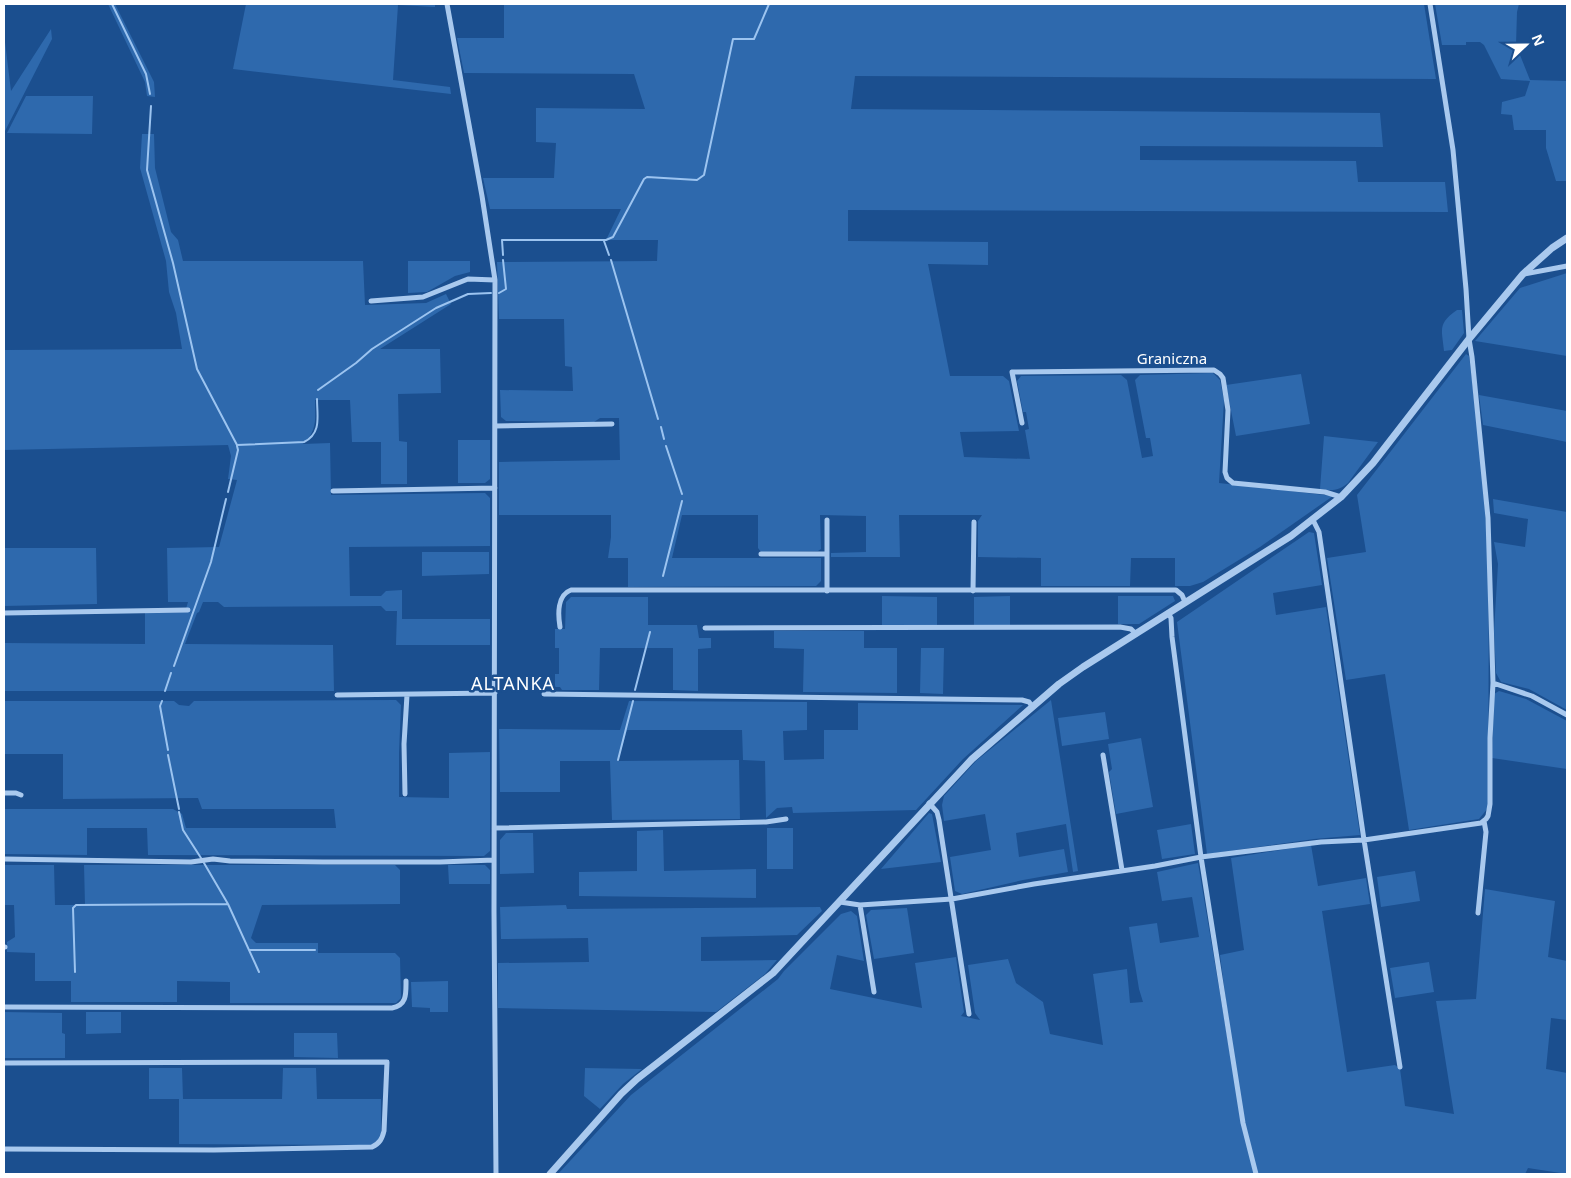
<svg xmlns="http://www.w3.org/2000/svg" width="1571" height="1178" viewBox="0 0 1571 1178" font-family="'Noto Sans',sans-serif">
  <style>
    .green { fill: #2e69ad }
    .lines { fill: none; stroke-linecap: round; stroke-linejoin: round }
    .stream { stroke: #9cc4f0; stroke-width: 2 }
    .minor { stroke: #a9c9ee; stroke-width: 5 }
    .tertiary { stroke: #a9c9ee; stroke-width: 7 }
    .labels { text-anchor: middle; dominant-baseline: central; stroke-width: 5; stroke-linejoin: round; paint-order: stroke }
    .street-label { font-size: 15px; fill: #fff; stroke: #1b4f8f }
    .quarter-label { font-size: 18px; letter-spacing: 1px; fill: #fff; stroke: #1b4f8f }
  </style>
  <rect width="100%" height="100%" fill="#1b4f8f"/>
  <path class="green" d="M108,4h7l39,78 1,15 -8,-1 -2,-14z
    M246,4h189v3l-37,-2 -5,75 57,7 1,7 -218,-25z
    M486,4h938l12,75 -581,-3 -4,33 529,4 3,34 -243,-1v14l216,1 2,21h87l3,30 -600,-2v31l140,1v23l-60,-1 22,112h53l6,5 10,50 -59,1 4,25 66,2 -5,-29 4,-1 -3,-17h-3l-6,-31 4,-5 100,-1 6,5 15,78 11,-2 -3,-18h-4l-11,-58 5,-5 73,-2 7,7 4,20 -5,83 114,13 -73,51 -57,35 -13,4h-15v-28h-44l-1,28h-89v-28l-63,-1v-36l4,-6h-83l1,42h-69v-4l35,-1v-36l-46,-1 1,34 -3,2 -57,1 -3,-4v-33h-76l-10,43h149v23l-5,5 -188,1v-29h-20l3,-21v-22h-112v-53l121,-2 -1,-42h-19l-6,4 -88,-1 -5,-4 -1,-27 73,1 -1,-24 -7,-1 -1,-47h-65l-2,-57 160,-1 1,-21h-52l15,-31h-131l-7,-31h71l2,-35 -20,-1v-34l109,1 -11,-35 -170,-1 -7,-35h47v-34z
    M1435,4h84l-2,8 -1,33 14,35 37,1v100h-11l-10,-33v-18h-32l-2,-15 -11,-1 1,-12 23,-6 5,-15 -29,-2 -17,-34 -4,-3h-14v3h-24z
    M51,29l1,10 -48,94v-99l7,57z
    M26,96h67l-1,38 -85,-1z
    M142,134h12l1,34 16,64 7,8 5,21h180l2,44 61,-2 20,-9 5,10 -71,45h60l1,44 -43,1 1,47 8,1v42h-26v-42h-29l-2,-42h-35c0,19 3,30 -12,44l27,-1 1,52 154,-2 5,5v48l-141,1 1,49h31l5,-5 16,-1v29h88v26h-94l1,-34h-11l-5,-5 -157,1 -6,-5h-15l-4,10 -2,1 -12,31 148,1 1,46h-330v-48l141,1v-31l40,-1 3,-10h-20l-1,-54 52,-1 18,-67 -9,-1 3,-23 -3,-11 -224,5v-100l178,-1 -6,-36 -7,-21 -3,-31 -26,-93z
    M408,261h62v11l-15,4 -28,16 -19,1z
    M1567,273v83l-92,-15 45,-53z
    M1457,310h5l2,23 -12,17 -8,1c-2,-22 -7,-27 13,-41z
    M1466,354l3,2 1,7c7,59 14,119 17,178 3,89 1,178 1,267l-9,11 -70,11 -24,-156 -39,6 -19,-122 39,-6 -9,-57z
    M1301,374l9,50 -74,12 -10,-51z
    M1479,395l88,16v31l-84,-17z
    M1324,436l54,6 -30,41c-9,8 -17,8 -28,6z
    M458,440h32v39l-5,4h-27z
    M1493,499l74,13v198l-38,-21 -28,-7 -5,-9 -2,-42 4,-67 -4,-22 31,5 3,-28 -34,-6z
    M1309,532l5,1 8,52 -49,8 3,22 50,-8 34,228 -46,4 -107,15 -30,-232z
    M4,548h92l1,56 -93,2z
    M422,552h67v22l-67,2z
    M882,596l55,1v28h-55z
    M1010,596v29h-36v-28z
    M1118,596h55l2,5 -36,23h-21z
    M571,597h77v28h49l2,13h12v10l-13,1v42l-25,-1v-42h-73l-1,42h-37l-2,-3h-5v-13h4v-26h-4v-19h10l1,-27z
    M774,631h90v17h33v45l-94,-1 1,-43 -30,-1z
    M921,648h23l-1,46 -23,-1z
    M1499,691l27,8 41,22v48l-75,-11 2,-64z
    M396,700l5,5 -2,48v44l50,1v-45l41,-1v99l-6,5 -336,-1 -1,-27h-60v27l-83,-1v-45h169l9,5 4,14h150l-2,-19h-132l-4,-11 -135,1v-45h-59v-53h170l5,4 10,1 5,-5z
    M1051,700l27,171 -5,1 -7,-48 -50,9 3,24 45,-8 4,23 -45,8 -61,14 -7,-3 -5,-34 41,-7 -6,-36 -41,7 -2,-16 2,-9 32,-35z
    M629,701l178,1v28l-24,1 1,29 40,-1v-29h34v-27l165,2 -60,54 -47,51 -123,3 -1,-6 -15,1 -11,10 -1,-57 -22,-1 -1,-30h-115l-9,31 121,-1 1,59 -128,1 -2,-59h-50v31h-60l-1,-63 121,1z
    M1105,712l4,27 -47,7 -4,-28z
    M1141,738l12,69 -37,7 -7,-42 3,-3 -4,-25z
    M929,813l3,1 9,48 -60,7z
    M1191,824l4,30 -33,5 -5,-29z
    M767,828h26v41h-26z
    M663,830l1,41 92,-2v29l-177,-2v-24l58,-1v-40z
    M506,833h27l1,40 -34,1v-34z
    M1311,845l7,41 48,-8 4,26 -48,7 25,161 48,-7 5,4 5,37 49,8 -18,-113 40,-2 9,-110 70,12 -7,56 19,4v59l-16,-2 -5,51 21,4v101l-39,-6 -3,6h-967l73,-79 147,-116 6,-8 57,-57 10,-3 6,5 7,45 -27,-6 -7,34 92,19 -7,-45 41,-6 8,55 -3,4 19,4 -5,-7 -7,-48 40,-6 8,24 27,19 7,32 53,11 -10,-71 34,-5 3,34 13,-1 -4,-13 -10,-62 28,-4 3,20 39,-6 -7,-40 -30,4 -5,-29 41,-9 35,208h2l-15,-116 24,-5 -13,-92z
    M4,865h50l1,40h30l-1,-40h311l5,5v34l-138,1 -11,33 5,5h62v10h77l5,5 1,40 -5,5h-166v-21l-53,-1v21h-106v-21h-36v-28l-28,-1v-10l8,-5 -1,-32h-10z
    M448,865h37l5,5v14h-41z
    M1415,871l5,30 -39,6 -4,-30z
    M566,905l1,4 253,-2 2,4 -25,24 -96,2v24l76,-1 -12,14 -49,38 -218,-4v-45l91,-1 -1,-24 -87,1 -1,-32z
    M907,908l7,45 -40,6 -8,-44 5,-5z
    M1429,962l5,30 -39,6 -5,-30z
    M448,981v31h-18v-4l-18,-1 -1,-25z
    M4,1012l58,1v20l3,1v24h-61z
    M86,1012h35v21l-35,1z
    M294,1033h43l1,25 -44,-1z
    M149,1068h33l1,31h99l1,-31h33l1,31h64v39l-9,7 -193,-1v-45h-30z
    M585,1068l57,1 -19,15 -23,25 -16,-13z"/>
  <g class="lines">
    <path class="stream" d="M112,4l34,70 4,20
      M151,106l-4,64 26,93 24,106 40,76 67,-3c18,-9 13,-26 13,-43
      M604,241l5,14
      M503,255l-1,-15h104l7,-3 31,-58 3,-2 50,3 7,-5 29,-136h21l15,-35
      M611,260l47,159
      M499,293l7,-4 -3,-29
      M318,390l38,-27 16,-14 64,-41 32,-14 23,-1
      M661,427l3,12
      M666,446l16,48
      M228,492l10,-42 -1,-4
      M663,576l19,-75
      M174,666l37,-104 15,-63
      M635,690l15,-58
      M165,691l6,-18
      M162,701l-2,5 8,44
      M168,755l11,54
      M618,760l15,-59
      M179,812l4,18 18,28
      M204,863l24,41 31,68
      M250,950h65
      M75,972l-2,-64 3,-3 152,-1"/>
    <path class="minor" d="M447,4l35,192 13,84 -1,631 2,263
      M1430,4l23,146 13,139 3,50 3,18 16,161 5,165 39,13 35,19
      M1524,274l43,-8
      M371,301l52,-4 45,-18 27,1
      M1022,423l-10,-51 202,-2 6,4 3,4 5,32 -3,62 2,6 6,5 92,9 16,5
      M495,426l117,-2
      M333,491l162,-3
      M827,520v71
      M1313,520l6,12 45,308 36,227
      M761,554h66
      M973,591l1,-69
      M4,613l184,-3
      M1168,613l3,5 1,19 29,220 42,266 13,51
      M560,627c-2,-12 -3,-32 11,-37h605l6,5 3,7
      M705,628l415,-1 11,2 5,5
      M544,694l478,6 7,2 3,4
      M337,695l158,-2
      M1103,755l19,115
      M4,793h12l5,2
      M405,794l-1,-50 3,-49
      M929,803l8,9 2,8 30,194
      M494,828l272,-6 20,-3
      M4,859l187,3 22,-3 17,2 93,1h117l54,-2
      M840,902l20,3 92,-6 82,-15 121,-18 46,-9 120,-15 43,-2 117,-17 5,-4 2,-3 2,-12v-66l3,-55
      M860,905l14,87
      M1478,913l8,-81 -2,-11
      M4,947h1
      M4,1007l388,1c15,-3 14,-14 14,-27
      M4,1063l383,-1 -3,69c-2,8 -4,12 -12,16l-158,3 -210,-1"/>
    <path class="tertiary" d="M550,1174l71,-80 16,-15 136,-106 199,-214 87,-75 24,-17 208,-131 50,-39 32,-34 96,-124 54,-65 29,-26 15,-10"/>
  </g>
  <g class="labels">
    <g class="street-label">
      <text x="1172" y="358">Graniczna</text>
    </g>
    <g class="quarter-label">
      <text x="513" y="683">ALTANKA</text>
    </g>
  </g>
  <rect width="1571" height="1178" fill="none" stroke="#ffffff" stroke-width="10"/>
  <g transform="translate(1526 45) rotate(68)" stroke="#1b4f8f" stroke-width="4" paint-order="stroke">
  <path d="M0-4L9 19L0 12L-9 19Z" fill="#ffffff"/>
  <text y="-8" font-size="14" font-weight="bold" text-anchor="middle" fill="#ffffff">N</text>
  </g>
</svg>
